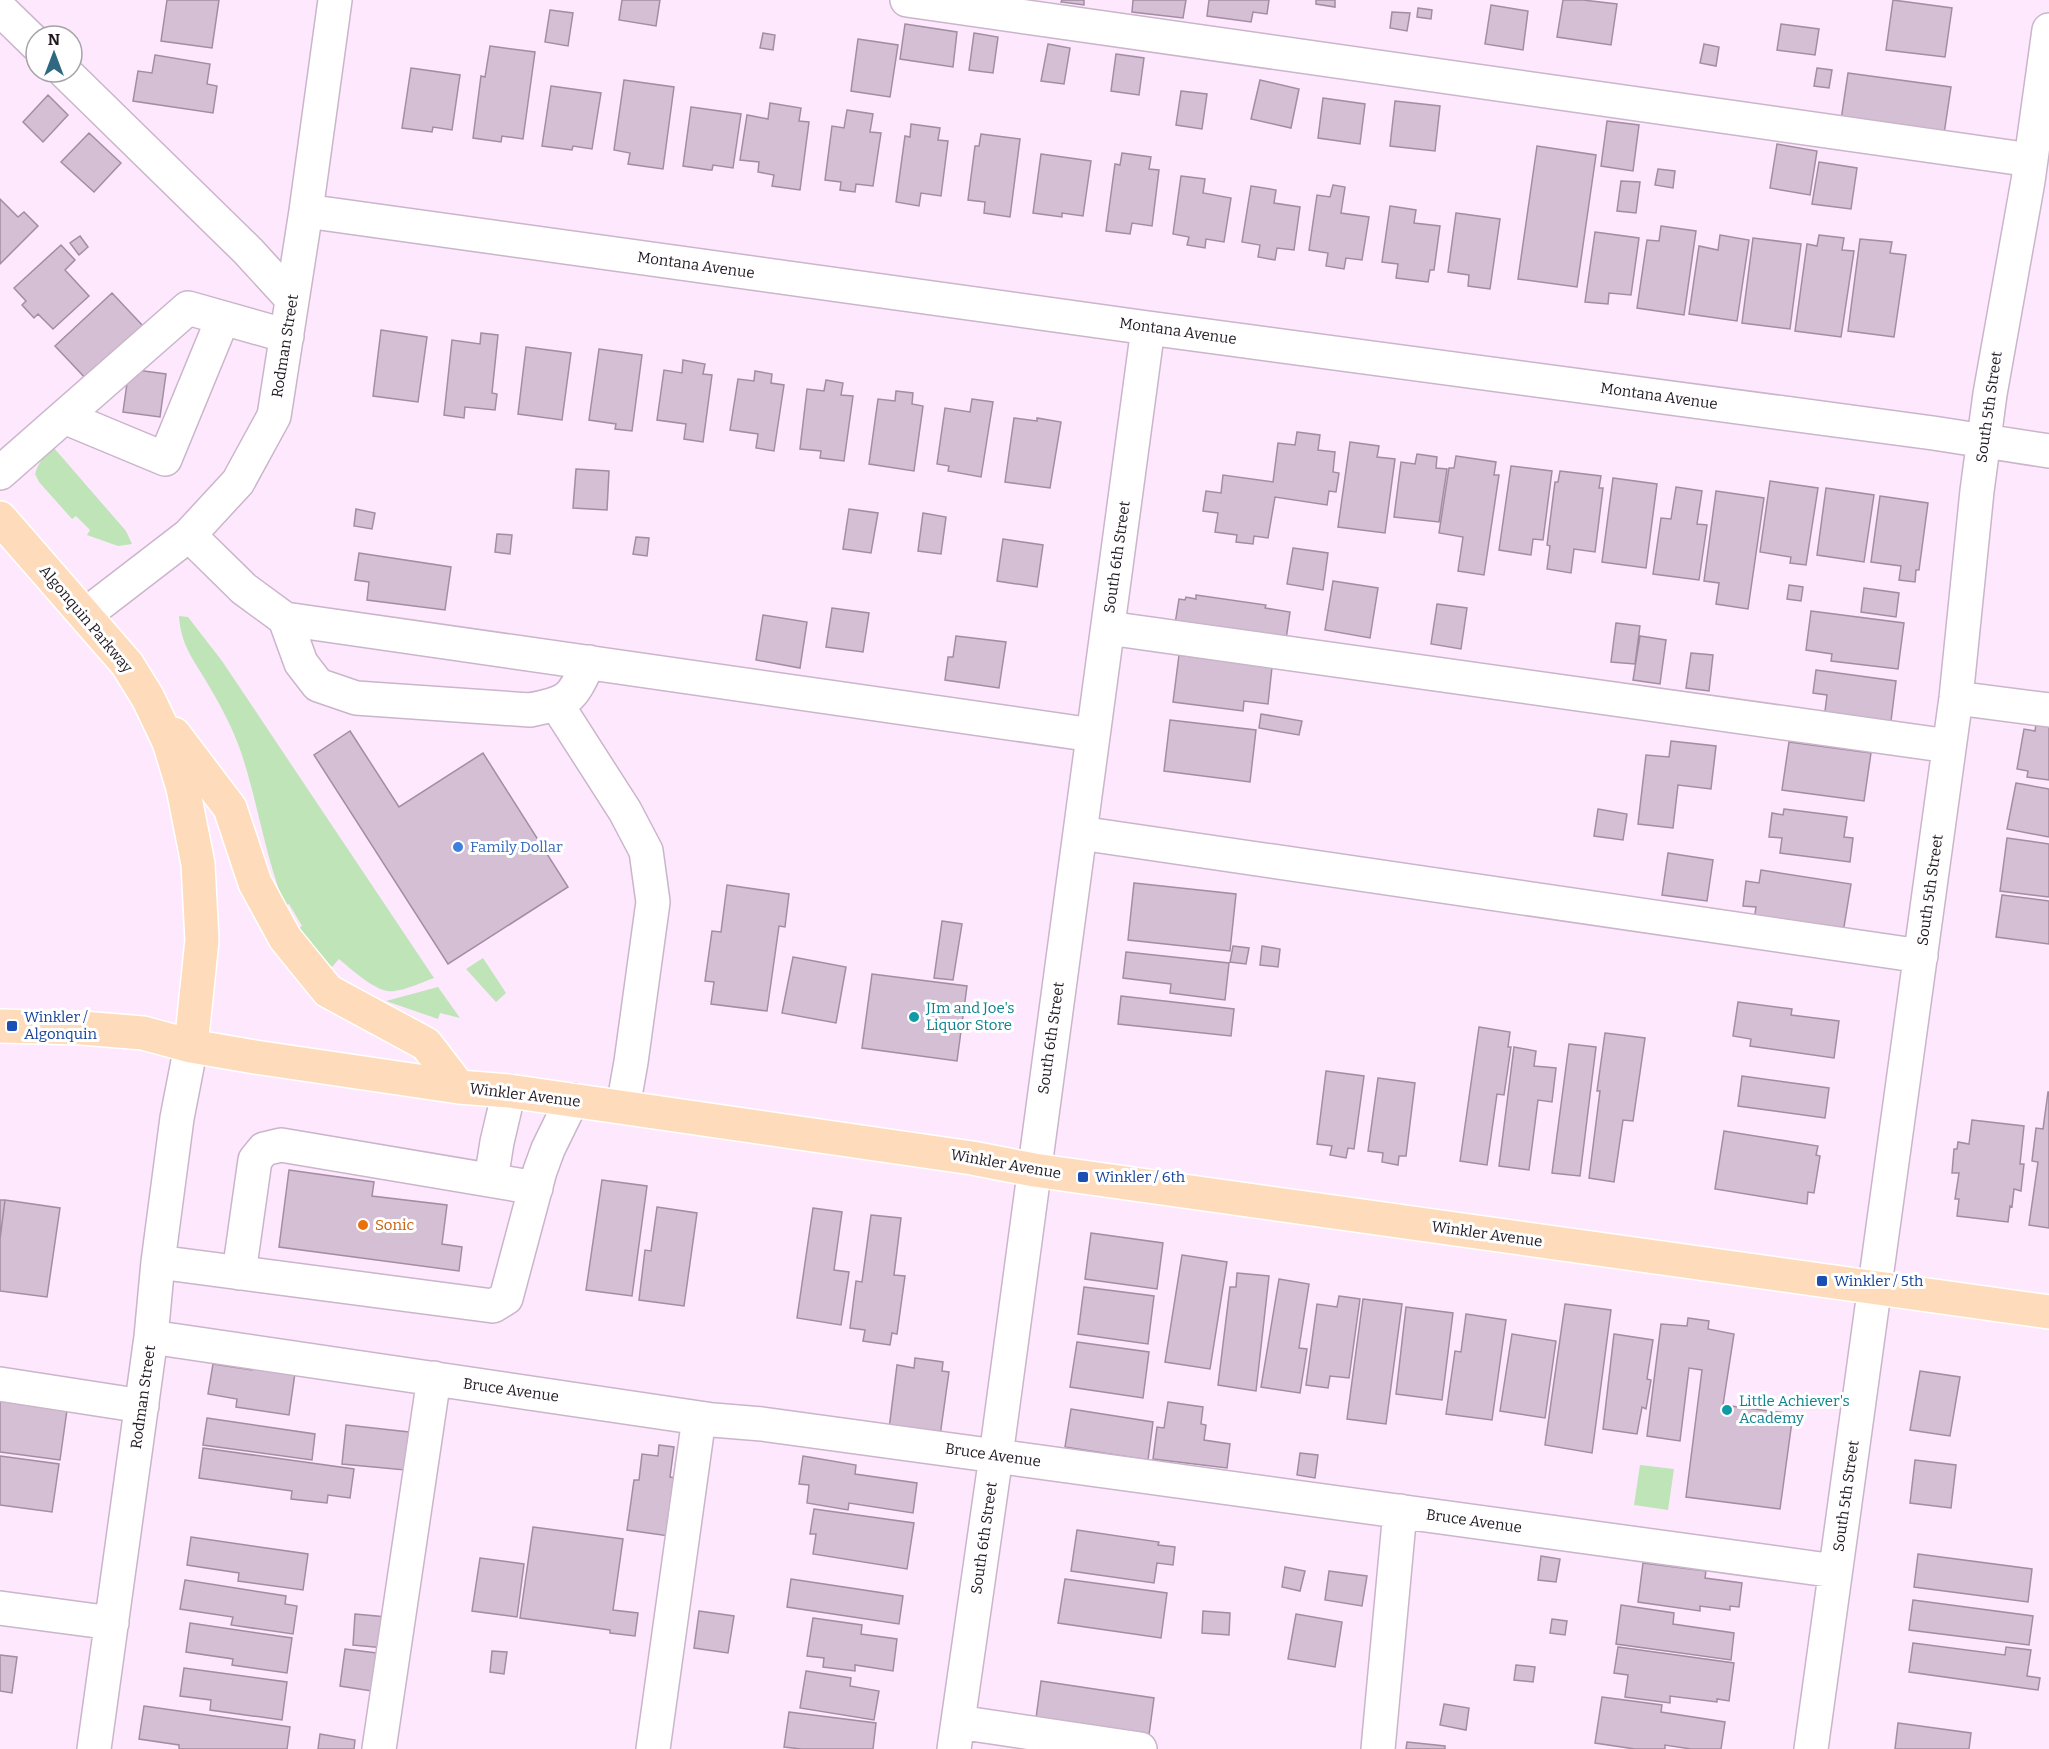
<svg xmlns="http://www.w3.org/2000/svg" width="2049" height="1749" viewBox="0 0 2049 1749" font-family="Bitter,serif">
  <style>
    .green { fill: #bee4b7 }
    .building { fill: #d5bfd5; stroke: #a28da2; stroke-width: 1.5 }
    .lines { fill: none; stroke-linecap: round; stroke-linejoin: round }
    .minor-casing { stroke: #cab5ca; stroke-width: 36 }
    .major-casing { stroke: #fff; stroke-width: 36 }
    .minor { stroke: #fff; stroke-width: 33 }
    .major { stroke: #fedcbb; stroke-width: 33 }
    .shop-dot { fill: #3f7fe0; stroke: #fff; stroke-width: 2 }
    .culture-dot { fill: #0f9aa8; stroke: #fff; stroke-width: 2 }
    .transit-dot { fill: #1a4fb4; stroke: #fff; stroke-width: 2 }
    .food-dot { fill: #e8710a; stroke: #fff; stroke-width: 2 }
    .labels { text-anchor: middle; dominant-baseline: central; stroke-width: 6; stroke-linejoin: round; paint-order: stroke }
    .street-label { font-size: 15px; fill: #211921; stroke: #fff }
    .shop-label { font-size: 15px; fill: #366cbe; stroke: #fff; text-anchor: start }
    .culture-label { font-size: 15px; fill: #0d838f; stroke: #fff; text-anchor: start }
    .transit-label { font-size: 15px; fill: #164399; stroke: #fff; text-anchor: start }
    .food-label { font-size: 15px; fill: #c56008; stroke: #fff; text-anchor: start }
  </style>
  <rect width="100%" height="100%" fill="#fee8fe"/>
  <path class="green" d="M54,448l72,83 6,13 -14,2 -31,-11 3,-5 -14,-14 -4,3 -33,-37 -4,-8c4,-13 9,-18 19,-26z
    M179,616l9,1 34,44 212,317c-11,4 -35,15 -46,13 -15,-2 -37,-22 -49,-32l-7,8 -18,-18 -16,-20 4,-3 -13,-22 -4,2c-20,-50 -27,-103 -44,-154 -8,-23 -19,-44 -32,-66 -14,-25 -28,-39 -30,-70z
    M483,958l23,35 -10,9 -30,-33z
    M438,987l22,31 -20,-5 -2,6 -52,-18z
    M1640,1465l34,4 -6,41 -34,-5z"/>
  <path class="building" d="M167,0h52l-7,48 -51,-7z
    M622,0h38l-4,26 -37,-6z
    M1062,0h22v5l-23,-3z
    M1133,0h53l-3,18 -51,-6z
    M1209,0h60l-2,14 -14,-2 -2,10 -44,-6z
    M1316,0h19v7l-19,-3z
    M1563,0h20l34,4 -6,41 -54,-8z
    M1893,0l59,8 -7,49 -59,-7z
    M1491,5l37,6 -5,39 -38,-6z
    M1418,8l14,2 -1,9 -14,-2z
    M550,10l23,3 -5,33 -23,-4z
    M1392,12l18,1 -3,18 -17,-3z
    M905,24l52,8 -4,35 -53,-8z
    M1781,24l38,5 -4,26 -38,-5z
    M763,33l12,2 -2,15 -13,-2z
    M974,33l24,4 -5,36 -24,-3z
    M858,39l40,6 -8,52 -39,-6z
    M1048,44l22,4 -6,36 -23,-3z
    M1704,44l15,3 -3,19 -16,-3z
    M490,46l45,6 -12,87 -21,-3 -1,6 -28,-4 8,-62 4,1z
    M1116,54l28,4 -5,37 -28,-4z
    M155,55l55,9 -3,20 10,2 -4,27 -80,-12 5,-30 14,2z
    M411,68l49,7 -8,55 -19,-3 -1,5 -30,-4z
    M1817,68l15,2 -3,18 -15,-2z
    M1848,73l103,14 -7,47 -103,-14z
    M624,80l50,7 -11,82 -35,-5 2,-11 -16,-3z
    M1260,80l39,9 -8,39 -40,-9z
    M551,86l50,7 -9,56 -19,-3 -1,4 -30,-4z
    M1181,91l26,3 -5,35 -26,-4z
    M48,95l20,20 -25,27 -20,-20z
    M1323,98l42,6 -5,40 -42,-6z
    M1395,101l45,5 -5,45 -45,-5z
    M770,103l31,5 -2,13 10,1 -9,68 -28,-4 2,-11 -16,-3 1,-10 -19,-2 7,-45 21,4z
    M691,107l50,7 -8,54 -20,-3 -1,5h-2l-27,-4z
    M847,110l26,4 -3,18 11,1 -8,53 -17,-2 -1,8 -15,-2 1,-8 -16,-2 7,-54 12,2z
    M1607,121l32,4 -6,46 -32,-5z
    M911,124l29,4 -2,12 10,1 -7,55 -20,-3 -2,13 -23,-4 9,-66 5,1z
    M89,133l32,30 -27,29 -33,-30z
    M981,134l39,5 -10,78 -26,-4 1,-11 -17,-2 7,-54h4z
    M1777,144l40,7 -7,44 -40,-7z
    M1537,146l59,9 -19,132 -59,-8z
    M1122,153l29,4 -2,12 10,1 -7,56 -20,-3 -2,11 -24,-3 9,-67 5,1z
    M1041,154l50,7 -8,55 -21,-3v4l-29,-4z
    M1819,162l38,6 -6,41 -39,-5z
    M1658,169l17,2 -2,17 -18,-3z
    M1181,176l24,3 -2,14 28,5 -7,44 -18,-3 -1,9 -18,-3 2,-8 -16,-3z
    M1621,181l19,1 -4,31 -19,-2z
    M1333,185l12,2 -4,26 28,4 -7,43 -16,-2 -2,11 -18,-3 2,-13 -19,-3 8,-55 13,2z
    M1251,186l25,4 -2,13 26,4 -6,43 -17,-2 -2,12 -17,-3 2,-12 -18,-3z
    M0,199l18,18 6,-5 14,14 -38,38z
    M1390,206l26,4 -2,13 26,3 -6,44h-4l-2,12 -32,-4 2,-14 -16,-2z
    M1456,213l44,6 -10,70 -22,-3 1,-11 -21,-3z
    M1661,226l35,5 -12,84 -47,-7 10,-68 12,1z
    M1595,232l44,6 -8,57 -22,-2 -1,11 -23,-2z
    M1720,235l29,5 -12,81 -48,-7 10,-68 19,4z
    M1819,235l25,3 -2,12 12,1 -13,86 -46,-6 12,-87 10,2z
    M80,236l8,11 -9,8 -9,-12z
    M1753,238l48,6 -11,85 -48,-6z
    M1860,239l32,3 -2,11 16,2 -12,82 -46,-6z
    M61,245l14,15 -10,10 24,26 -36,33 -15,-15 -4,4 -12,-13 4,-4 -12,-13z
    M112,293l31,33 -27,25 -25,33 -36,-38z
    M381,330l46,7 -9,65 -45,-6z
    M481,333l17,2 -6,58 5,1 -2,16 -30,-3 -1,11 -20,-3 8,-75 28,4z
    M526,347l45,6 -9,67 -44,-6z
    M599,349l43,6 -10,76 -17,-2 1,-5 -27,-4z
    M683,360l22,4 -2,10 9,1 -9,67 -19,-3 2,-15 -29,-4 7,-50 18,3z
    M129,369l37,5 -6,43 -37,-5z
    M755,371l17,3 -1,9 13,2 -10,66 -18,-3 2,-14 -28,-4 8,-51 16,2z
    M826,380l17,3 -2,12 12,1 -9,65 -24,-3 1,-7 -21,-2 7,-60 17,2z
    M896,391l17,2 -1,11 11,2 -9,65 -45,-7 9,-65 17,2z
    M972,399l21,3 -12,75 -33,-6 1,-5 -12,-2 8,-56 25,4z
    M1014,418l23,3v-3l24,4 -11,66 -45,-6z
    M1297,432l23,3 -2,15 17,2 -2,20 6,1 -3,19 -7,-1 -2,14 -52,-8 -7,41 -14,-2 -1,8 -17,-2 1,-7 -22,-3 3,-19 -15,-2 3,-20 15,2 2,-18 50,7 5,-39 17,2z
    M1350,442l29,4 -2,11 18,2 -10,74 -47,-6z
    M1417,454l20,3 -1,11 11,1 -8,53 -45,-5 7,-55 14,2z
    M1456,456l40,6 -2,13h5l-15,100 -26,-4 5,-34 -24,-4 10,-65h5z
    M1511,466l41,5 -9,69 -10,-1 -2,16 -32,-5z
    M576,469l33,2 -2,39 -34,-2z
    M1560,471l41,5 -2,12h4l-8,64 -21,-3 -3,24 -24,-4 3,-23 -3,-1 8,-63h3z
    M1613,478l44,6 -11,84 -44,-6z
    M1770,481l48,7 -12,77 -16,-2 1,-6 -31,-5z
    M1676,487l26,4 -5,33 10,1 -8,55 -46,-6 8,-56 10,1z
    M1826,488l48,7 -10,67 -47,-7z
    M1716,491l48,7 -16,111 -32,-5 3,-21 -15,-2z
    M1880,496l48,7 -9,67h-3l-1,12 -16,-2 2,-14 -30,-4z
    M356,509l19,4 -3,16 -18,-3z
    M849,509l29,4 -7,40 -28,-4z
    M923,513l23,4 -5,37 -23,-3z
    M497,534l15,1 -2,19 -15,-2z
    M636,537l13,1 -2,18 -14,-2z
    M1003,539l40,6 -6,42 -40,-6z
    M1293,548l35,5 -5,37 -36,-6z
    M359,553l92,14 -6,43 -78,-10 2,-18 -14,-2z
    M1333,581l45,7 -8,50 -45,-8z
    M1789,585l14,2 -2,14 -14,-2z
    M1864,588l35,5 -3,24 -35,-5z
    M1196,595l70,10 -1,3 25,4 -5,34 -110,-22 4,-25 6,1 1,-3 10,2z
    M1437,604l30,4 -6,41 -30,-5z
    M832,608l37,5 -6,39 -37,-5z
    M1811,611l93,12 -6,46 -67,-8 1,-7 -26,-4z
    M763,615l44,7 -7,46 -44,-8z
    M1616,623l24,3 -5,38 -24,-2z
    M956,636l50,6 -7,46 -54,-8 3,-23h5z
    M1640,636l26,4 -6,44 -27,-4z
    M1691,653l22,2 -4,36 -23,-3z
    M1179,655l93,12 -4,37 -24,-3 -1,10 -70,-9z
    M1816,670l80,11 -6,48 -66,-10 3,-24 -14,-2z
    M1261,714l41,7 -3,14 -40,-7z
    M1170,720l86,10 -6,52 -86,-11z
    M2036,724l13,2v54l-22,-3 1,-6 -11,-2 7,-40 11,2z
    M350,731l49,76 84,-54 85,134 -120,77 -134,-209z
    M1671,741l45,5 -5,43 -33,-4 -5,43 -35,-4 8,-69 23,2z
    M1789,742l82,11 -7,48 -82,-11z
    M2016,783l33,6v48l-42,-8z
    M1598,809l29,5 -4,26 -29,-4z
    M1784,809l63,8 -3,20 9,1 -3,24 -70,-9 2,-15 -13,-1 3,-24 11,2z
    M2007,838l42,6v53l-49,-6z
    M1668,853l45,7 -6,41 -45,-6z
    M1761,870l90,14 -8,49 -89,-13 2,-13 -13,-1 3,-25 13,2z
    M1134,883l102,11 -6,57 -102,-11z
    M727,885l62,9 -4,33 -6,-1 -12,85 -56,-7 3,-22 -9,-1 7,-50 9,1z
    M2002,895l47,6v43l-53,-7z
    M942,921l20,3 -9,56 -19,-2z
    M1233,946l16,2 -3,16 -16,-2z
    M1262,946l18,3 -2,18 -18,-2z
    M1126,952l103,11 -4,37 -55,-7 1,-9 -48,-6z
    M793,957l53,10 -10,56 -54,-10z
    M872,974l95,12 -10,75 -95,-13z
    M1121,996l113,13 -3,27 -113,-12z
    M1738,1002l54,7 -1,6 48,6 -5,37 -84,-12 1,-7 -18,-3z
    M1479,1027l31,5 -2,15h3l-7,48 -7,-1 -10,71 -27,-4z
    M1605,1033l40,5 -12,83 -10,-1 -9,62 -25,-4 11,-87h-3z
    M1569,1044l27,3 -16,129 -28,-3z
    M1514,1047l22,4 -2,15 22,2 -4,34 -14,-2 -9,70 -30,-4z
    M1326,1071l38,5 -10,73 -6,-1 -2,10 -16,-3 2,-9 -15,-2z
    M1742,1076l87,12 -4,30 -87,-12z
    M1378,1078l37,5 -9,73h-7l-1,9 -16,-3 1,-9 -15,-2z
    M2048,1092h1v136l-20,-3 9,-63 -6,-1 4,-33 7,1z
    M1972,1120l52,6 -4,38h4l-3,27 -7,-2 -2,18 -2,-1 -2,16 -51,-6 2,-17h-4l4,-26h-7l2,-24h3l1,-7 11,2z
    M1724,1131l94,15 -2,9 4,1 -6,37 -6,-1 -1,12 -92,-15z
    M289,1170l85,12 -2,14 75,9 -5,39 20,3 -3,24 -180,-24z
    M602,1180l45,6 -15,110 -46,-6z
    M0,1200h5l-5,39z
    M5,1200l55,8 -13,89 -47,-6v-52z
    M657,1207l40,6 -13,93 -45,-6 6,-50 6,1z
    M813,1208l29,4 -8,58 15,2 -8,53 -44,-7z
    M871,1215l30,3 -7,57 11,1 -8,58 -5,-1 -2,12 -27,-4 2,-11 -15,-2 6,-47 6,1z
    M1091,1233l72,10 -6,46 -72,-10z
    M1182,1255l45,7 -17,107 -45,-7z
    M1237,1273l32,3 -13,115 -38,-6 12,-98h6z
    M1279,1279l30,5 -10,64 8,1 -7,44 -39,-6z
    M1084,1287l70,9 -6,48 -70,-10z
    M1339,1296l21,3 -11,79 -19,-2 -2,12 -22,-3 11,-81 20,3z
    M1363,1299l39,5 -16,120 -39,-5z
    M1565,1304l46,6 -19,143 -47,-8z
    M1406,1307l47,6 -11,87 -46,-6z
    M1466,1314l40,6 -14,100 -46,-6 9,-63 6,1z
    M1688,1318l21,3 -1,8 26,5 -11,71 70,9 -13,95 -94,-12 16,-127 -13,-2 -9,73 -33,-5 14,-112 26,2z
    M1512,1334l44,7 -11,77 -45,-7z
    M1614,1334l39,6 -6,39 4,1 -5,29 -4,-2 -5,27 -34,-5z
    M1077,1342l72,10 -6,46 -73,-11z
    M915,1358l28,4 -1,9 7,1 -9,64 -51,-7 8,-64 17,3z
    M213,1364l39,6 1,-5 42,8 -6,42 -53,-8 1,-8 -29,-5z
    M1920,1371l40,6 -10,59 -40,-6z
    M0,1401l67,9 -7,50 -60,-8z
    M1168,1402l35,5 -2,17 5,1 -2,15 26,4 -3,24 -74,-9 4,-32 7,1z
    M1071,1409l82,13 -5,38 -83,-13z
    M207,1418l108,16 -3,26 -109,-15z
    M346,1425l63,7 -4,38 -63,-6z
    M659,1445l15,2 -4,30 8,1 -9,58 -42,-6 7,-50h5l3,-26 16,2z
    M203,1448l151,21 -4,29 -22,-3 -1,8 -36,-4 1,-8 -93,-13z
    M1300,1453l18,2 -3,23 -18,-3z
    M0,1456l59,8 -7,48 -52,-7z
    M803,1456l53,9 -1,9 62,9 -4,30 -64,-10 -1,7 -41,-7 2,-18 -10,-1z
    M1915,1460l41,5 -5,43 -41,-5z
    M814,1509l100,14 -7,46 -94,-15 3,-20h-6z
    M533,1527l90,12 -10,71 25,3 -3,23 -25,-3v-3l-90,-12z
    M1077,1530l82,12 -1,3 17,2 -2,18 -16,-2 -3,20 -83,-12z
    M191,1537l117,17 -5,36 -65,-9 1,-8 -52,-8z
    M1918,1554l114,15 -4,33 -114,-15z
    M1541,1556l19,3 -4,23 -18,-2z
    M480,1558l44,6 -7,53 -45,-6z
    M1643,1563l63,8 -1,7 37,5 -3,24 -9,-1v4l-30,-4v5l-62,-9z
    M1285,1567l20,4 -5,20 -18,-4z
    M1329,1571l38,5 -5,30 -37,-6z
    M791,1579l112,17 -4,28 -112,-17z
    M1065,1579l102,14 -6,45 -103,-15z
    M185,1580l101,16 -1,8 12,2 -4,28 -62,-9 2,-8 -53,-8z
    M1913,1600l120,16 -4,29 -120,-15z
    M1621,1605l53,8 -1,11 61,9 -3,27 -115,-16z
    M699,1611l35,5 -6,37 -34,-5z
    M1203,1611l27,2 -1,22 -27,-2z
    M355,1614l32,3 -2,31 -32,-3z
    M1296,1614l46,8 -7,45 -47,-8z
    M813,1618l49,7 -1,9 36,5 -4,32 -38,-6v6l-32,-4 1,-9 -17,-2z
    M1552,1619l15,2 -2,14 -15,-2z
    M190,1623l102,15 -5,35 -55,-8 1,-6 -47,-7z
    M1913,1643l92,12 1,-8 25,3 -4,26 13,2 -2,12 -129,-18z
    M1618,1647l116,16 -5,38 -12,-2v3l-47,-6v7l-45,-6 3,-22 -14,-2z
    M345,1649l39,5 -6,38 -38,-6z
    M492,1651l15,1 -3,22 -14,-2z
    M0,1655l17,2 -5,36 -12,-2z
    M1516,1665l19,2 -2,15 -19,-2z
    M184,1668l103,14 -5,38 -72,-10 1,-10 -31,-4z
    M806,1671l45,7 -1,8 29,5 -5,29 -74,-12z
    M1041,1681l113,17 -5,37 -113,-17z
    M1602,1697l60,8 -1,7 64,10 -4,27h-30l-26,-4v4h-30l-40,-6z
    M1444,1704l25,4 -3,22 -26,-5z
    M144,1706l146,21 -3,22h-108v-4l-40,-6z
    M789,1712l87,11 -3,26h-72l-17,-2z
    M1898,1723l73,10 -2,16h-74z
    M320,1734l35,6 -1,9h-36z
    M1407,1742l38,4v3h-39z"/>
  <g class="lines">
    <defs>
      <path id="minor" d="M907,0l1124,160
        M0,9l36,35
        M65,72l183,179 44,48
        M306,211l842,117 785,105 116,18
        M64,417l101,42 58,-141
        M0,473l188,-165 99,28
        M189,535l55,54 41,30 808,116
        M85,615l104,-80 49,-53 36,-66 32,-205 29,-211
        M285,619l16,44 17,22 38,13 174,12c41,-8 41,-11 59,-48
        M1108,628l841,118
        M1956,698l93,12
        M557,705l68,106 21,40 7,51 -22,160 -8,45
        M1080,833l841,123
        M491,1180l6,-38 12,-51
        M158,1262l335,44 13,-8 34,-127 8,-22 24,-49
        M239,1273l16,-113 9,-11 17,-4 255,43
        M151,1337l562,83 49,4 234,32 839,115
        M0,1384l142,22
        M0,1608l112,15
        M958,1722l182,27
        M94,1749l57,-412 7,-75 19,-144 14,-72
        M379,1749l55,-371
        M653,1749l46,-331
        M954,1749l42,-293 152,-1128
        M1378,1749l22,-238
        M1811,1749l145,-1051 21,-207 13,-97 38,-213 21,-151"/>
      <path id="major" d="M0,518l127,146 21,34 21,44 14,46 15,76 4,76 -11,106
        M174,734l56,74 25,75 30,55 43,53 98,53 33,43
        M0,1026l82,2 61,5 48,13 64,11 204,30 50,4 463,67 62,12 49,7 966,135"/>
    </defs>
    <use href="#minor" class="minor-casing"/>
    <use href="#major" class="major-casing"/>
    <use href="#minor" class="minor"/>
    <use href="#major" class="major"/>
  </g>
  <circle class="shop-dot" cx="458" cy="847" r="6"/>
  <g class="culture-dot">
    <circle cx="914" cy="1017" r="6"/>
    <circle cx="1727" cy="1410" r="6"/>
  </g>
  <g class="transit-dot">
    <rect x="6" y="1020" width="12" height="12" rx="3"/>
    <rect x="1077" y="1171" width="12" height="12" rx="3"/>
    <rect x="1816" y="1275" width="12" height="12" rx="3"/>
  </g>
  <circle class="food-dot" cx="363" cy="1225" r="6"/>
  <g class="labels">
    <g class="street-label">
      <text transform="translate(696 265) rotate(8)">Montana Avenue</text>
      <text transform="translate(1178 331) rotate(8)">Montana Avenue</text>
      <text transform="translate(285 346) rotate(-81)">Rodman Street</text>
      <text transform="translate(1659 396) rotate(8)">Montana Avenue</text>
      <text transform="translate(1989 407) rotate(-82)">South 5th Street</text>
      <text transform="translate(1117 557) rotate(-82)">South 6th Street</text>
      <text transform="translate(86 619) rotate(50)">Algonquin Parkway</text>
      <text transform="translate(1930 890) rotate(-82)">South 5th Street</text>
      <text transform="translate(1051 1038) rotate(-82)">South 6th Street</text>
      <text transform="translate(525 1095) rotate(7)">Winkler Avenue</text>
      <text transform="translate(1006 1164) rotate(10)">Winkler Avenue</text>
      <text transform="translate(1487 1234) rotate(8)">Winkler Avenue</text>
      <text transform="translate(511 1390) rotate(8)">Bruce Avenue</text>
      <text transform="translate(143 1397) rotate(-82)">Rodman Street</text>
      <text transform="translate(993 1455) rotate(8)">Bruce Avenue</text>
      <text transform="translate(1846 1496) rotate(-82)">South 5th Street</text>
      <text transform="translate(1474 1521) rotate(8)">Bruce Avenue</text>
      <text transform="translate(984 1538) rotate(-82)">South 6th Street</text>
    </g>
    <g class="shop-label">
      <text x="470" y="847">Family Dollar</text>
    </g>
    <g class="culture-label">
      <text x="926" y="1008">JIm and Joe's<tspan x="926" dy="17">Liquor Store</tspan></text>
      <text x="1739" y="1401">Little Achiever's<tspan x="1739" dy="17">Academy</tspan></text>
    </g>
    <g class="transit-label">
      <text x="24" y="1017">Winkler /<tspan x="24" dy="17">Algonquin</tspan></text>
      <text x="1095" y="1177">Winkler / 6th</text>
      <text x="1834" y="1281">Winkler / 5th</text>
    </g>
    <g class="food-label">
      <text x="375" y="1225">Sonic</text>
    </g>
  </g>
  <g transform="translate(54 54)"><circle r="28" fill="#ffffff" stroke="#a6a3a6" stroke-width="1.5"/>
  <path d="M0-4.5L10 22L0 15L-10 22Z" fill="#2e6981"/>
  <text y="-9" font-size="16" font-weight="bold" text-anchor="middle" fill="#211921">N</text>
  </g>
</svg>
